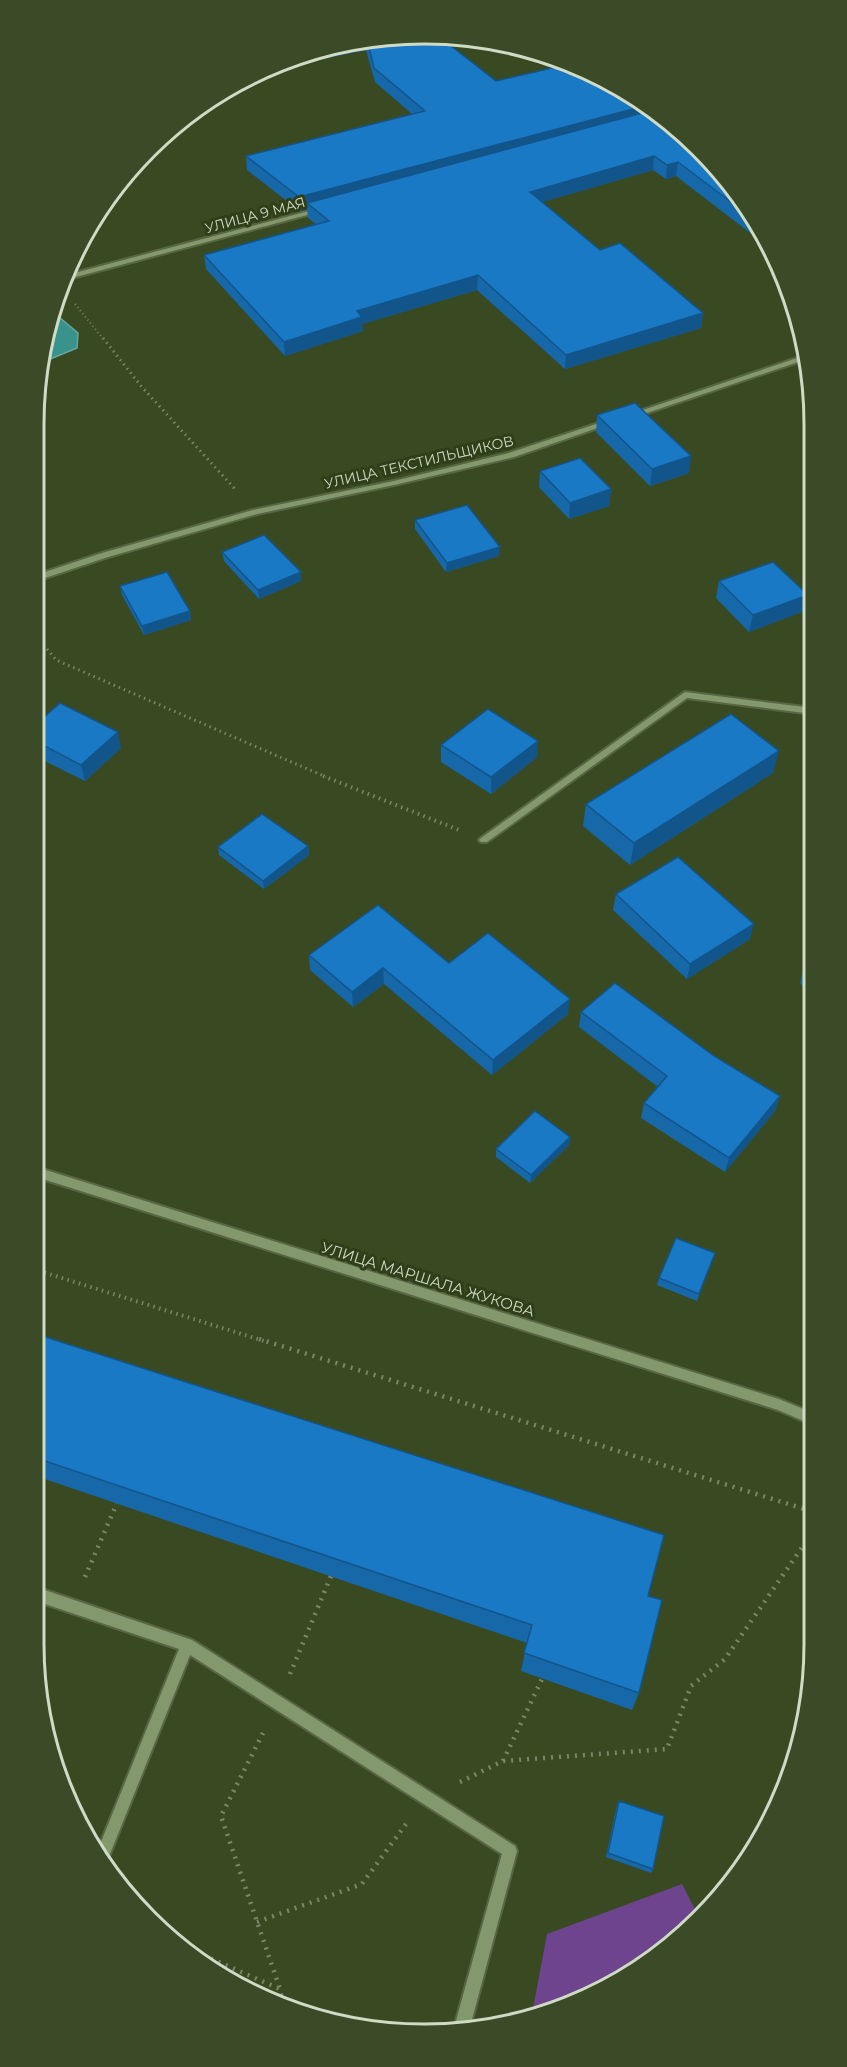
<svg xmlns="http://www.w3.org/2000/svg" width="847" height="2067" viewBox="0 0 847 2067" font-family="Montserrat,sans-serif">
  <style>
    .green { fill: #6d448d }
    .water { fill: #38938c; stroke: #66a99d; stroke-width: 1.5 }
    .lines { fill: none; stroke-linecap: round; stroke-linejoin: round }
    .minor-casing { stroke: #586644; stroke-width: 4 }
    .path-far3 { stroke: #788767; stroke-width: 2; stroke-dasharray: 1 3; stroke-linecap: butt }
    .path-far2 { stroke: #788767; stroke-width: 3; stroke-dasharray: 1.5 4; stroke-linecap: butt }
    .path-far1 { stroke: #788767; stroke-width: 4; stroke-dasharray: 1.5 4.5; stroke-linecap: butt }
    .path { stroke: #788767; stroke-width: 4.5; stroke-dasharray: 2 6; stroke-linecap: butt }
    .minor { fill: #84986e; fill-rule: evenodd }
    .wall { fill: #1668a9 }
    .shaded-wall { fill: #12558a }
    .building { fill: #1a79c5; stroke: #12558a; stroke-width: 1.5 }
    .labels { text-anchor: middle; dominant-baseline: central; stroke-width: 6; stroke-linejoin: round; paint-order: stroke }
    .far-street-label { font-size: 14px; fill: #d0dbc5; stroke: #2f3f19 }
    .street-label { font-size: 15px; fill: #d0dbc5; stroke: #2f3f19 }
    .rim { fill: none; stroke: #d0dbc5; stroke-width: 3 }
  </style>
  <rect width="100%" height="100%" fill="#394a23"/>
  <path class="green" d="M682,1884l15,29 -78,69 -87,32 15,-80z"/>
  <path class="water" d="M52,311l26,22 -1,15 -34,14z"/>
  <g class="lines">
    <defs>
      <path id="minor" d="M320,208l3,2 -1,1 -261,70 2,-5z
        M806,355l1,4 -172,58 -7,-2z
        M605,421l7,2 -98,34 -120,28 -137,29 -149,43 -75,25v-6l69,-23 151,-43 141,-29 115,-28z
        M685,692l127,16v6l-125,-16 -200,144h-6l-2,-2 2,-2z
        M33,1166l746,233 34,14v12l-35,-15 -745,-234z
        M33,1586l159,54 323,206 2,5 -47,176 -16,1 48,-174 -312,-199 -80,199 -4,6 -7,-13 80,-198 -146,-49z"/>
    </defs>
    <use href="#minor" class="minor-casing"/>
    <path class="path-far3" d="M75,304l29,36"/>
    <path class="path-far2" d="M103,338l38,48 94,103
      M33,632l23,28 270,117"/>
    <path class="path-far1" d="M323,776l136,54
      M33,1269l231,72"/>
    <path class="path" d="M259,1339l555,173
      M85,1577l32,-74
      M290,1674l41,-98
      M263,1733l-42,83 59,173
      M503,1761l39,-82
      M460,1782l43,-21 164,-12 24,-63 34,-27 89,-129
      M257,1922l105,-38 44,-60
      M189,1949l91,40 2,11"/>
    <use href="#minor" class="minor"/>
  </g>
  <path class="wall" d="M398,34l98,47 221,85 49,79 -90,-69 -10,3 -13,-9 -111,32 58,48 103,63 -2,15 -136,41 -88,-79 -115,34 1,7 -78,25 -79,-87 -2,-14 112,-31 -8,-6 -1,-9 -7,2 -53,-41 -1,-14 166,-42 -37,-32 -9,-32 -115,23 71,-27z
    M597,415l92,58 -39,13 -54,-54z
    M540,471l71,18 -2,17 -40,13 -30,-32z
    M415,520l84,36 -53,16 -31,-43z
    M222,552l79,20v9l-42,18 -35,-38z
    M719,581l85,30 -55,21 -33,-34z
    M120,586l70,25 1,9 -47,15 -22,-40z
    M33,727l88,21 -36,33 -52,-26z
    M441,745l96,12 -46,37 -50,-32z
    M773,773l-143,92 -47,-39 3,-22z
    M308,846l1,9 -45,34 -45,-34 -1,-8z
    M616,894l134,45 -63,40 -74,-69z
    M309,955l140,8 119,51 -76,61 -108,-91 -31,23 -43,-37z
    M812,963v32l-12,-12 4,-15z
    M581,1012l133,44 66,40 -5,15 -50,61 -84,-54 3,-15 14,-16 -79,-60z
    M570,1137l-1,8 -39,38 -34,-26v-8z
    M715,1253l-18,48 -40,-16 2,-7z
    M33,1333l615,263 -9,97 -7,17 -111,-39 6,-28 -494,-168z
    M619,1801l34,68 -2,4 -45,-16 11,-52z"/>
  <path class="shaded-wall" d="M366,39v11l-115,23 71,-27z
    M648,105l11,10 -352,88v6l-7,2 -1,-14z
    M654,156l-1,14 -124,36 1,-14z
    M678,162l-2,14 -10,3 1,-14z
    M478,275l-1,15 -115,34 1,7 -78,25 -1,-14 73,-31z
    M703,313l-2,15 -136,41 1,-14z
    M691,456l-2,17 -39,13 2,-17z
    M611,489l-2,17 -40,13 1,-16z
    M500,547l-1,9 -53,16 1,-9z
    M301,572v9l-42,18 -1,-9z
    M808,595l-4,16 -55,21 4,-17z
    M190,611l1,9 -47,15 -2,-9z
    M118,732l3,16 -36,33 -4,-16z
    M538,741l-1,16 -46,37v-17z
    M779,751l-6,22 -143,92 4,-22z
    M308,846l1,9 -45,34 -1,-8z
    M754,924l-4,15 -63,40 3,-15z
    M383,968l1,16 -31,23 -1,-15z
    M570,999l-2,15 -76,61 1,-15z
    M780,1096l-5,15 -50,61 4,-14z
    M570,1137l-1,8 -39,38 1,-8z"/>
  <path class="building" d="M398,34l39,1 59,46 73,-17 72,35 7,6 -349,92 -53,-41 179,-45 -51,-43 -7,-29z
    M653,110l64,56 30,48 -69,-52 -11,3 -13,-9 -124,36 70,58 20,-7 83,70 -137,42 -88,-80 -121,36 5,6 -78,25 -80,-87 125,-34 -22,-18z
    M635,403l56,53 -39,13 -55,-54z
    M580,458l31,31 -41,14 -30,-32z
    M467,505l33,42 -53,16 -32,-43z
    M264,535l37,37 -43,18 -36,-38z
    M773,562l35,33 -55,20 -34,-34z
    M167,572l23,39 -48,15 -22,-40z
    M60,703l58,29 -37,33 -48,-25v-13z
    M488,709l50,32 -47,36 -50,-32z
    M731,714l48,37 -145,92 -48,-39z
    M262,814l46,32 -45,35 -45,-34z
    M678,857l76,67 -64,40 -74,-70z
    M378,905l71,58 39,-30 82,66 -77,61 -110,-92 -31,24 -43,-37z
    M812,963v12l-8,-7z
    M615,983l99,73 66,40 -51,62 -85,-55 23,-27 -86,-64z
    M535,1111l35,26 -39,38 -35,-26z
    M676,1238l39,15 -16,41 -40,-16z
    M33,1333l631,202 -16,61 14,4 -23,93 -115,-40 8,-28 -499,-168z
    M619,1801l45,15 -11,53 -45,-16z"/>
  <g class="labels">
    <g class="far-street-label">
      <text transform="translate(255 215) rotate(-15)">УЛИЦА 9 МАЯ</text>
      <text transform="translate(419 462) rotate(-13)">УЛИЦА ТЕКСТИЛЬЩИКОВ</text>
    </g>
    <g class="street-label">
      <text transform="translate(428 1279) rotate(17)">УЛИЦА МАРШАЛА ЖУКОВА</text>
    </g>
  </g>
  <path d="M0 0H847V2067H0ZM424 44H424A380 380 0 0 1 804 424V1644A380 380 0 0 1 424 2024H424A380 380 0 0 1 44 1644V424A380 380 0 0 1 424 44Z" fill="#3c4b27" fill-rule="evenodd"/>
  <path class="rim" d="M424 44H424A380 380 0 0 1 804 424V1644A380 380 0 0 1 424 2024H424A380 380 0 0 1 44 1644V424A380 380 0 0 1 424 44Z"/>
</svg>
